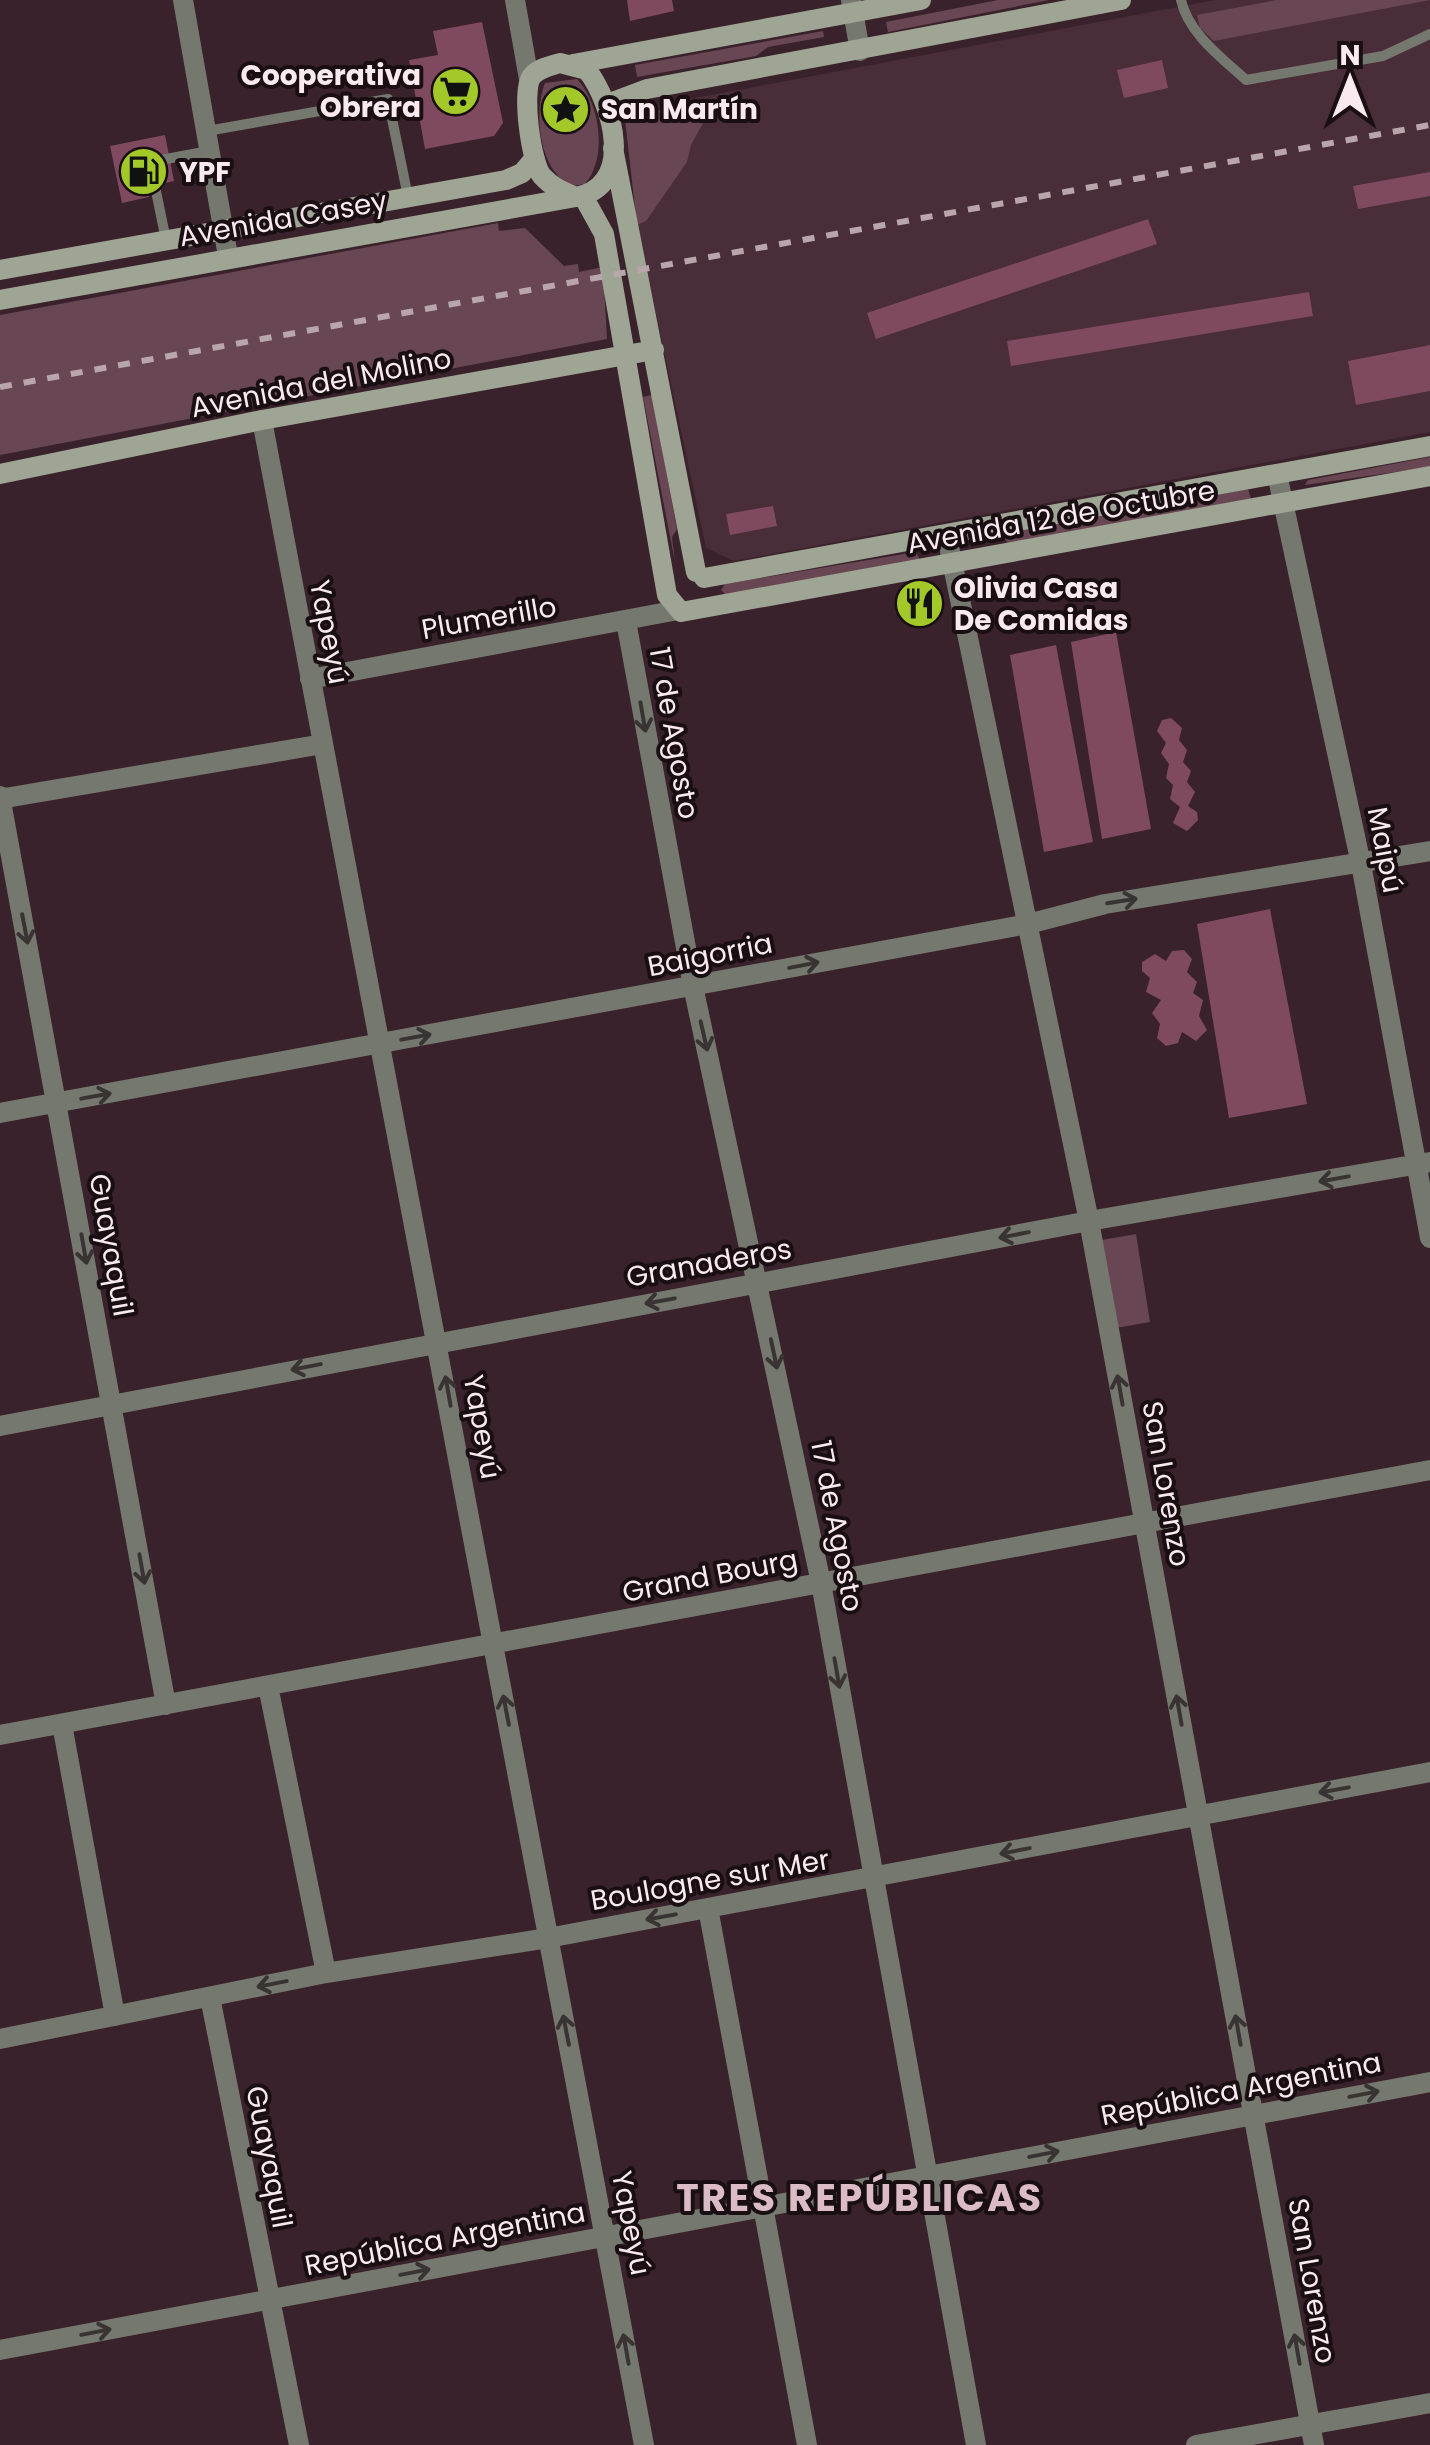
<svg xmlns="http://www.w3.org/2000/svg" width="1430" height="2445" viewBox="0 0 1430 2445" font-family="Poppins,sans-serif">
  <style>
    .built { fill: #492d38 }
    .green { fill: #694653 }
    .building { fill: #7f4a5f }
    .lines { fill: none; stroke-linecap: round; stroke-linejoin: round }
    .lane { stroke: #75786e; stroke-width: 10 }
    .street { stroke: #75786e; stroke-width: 20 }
    .secondary { stroke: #9fa594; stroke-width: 20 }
    .rail { stroke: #b9a6ad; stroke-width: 6; stroke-dasharray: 12 12; stroke-linecap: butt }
    .oneway { stroke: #393433 }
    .labels { text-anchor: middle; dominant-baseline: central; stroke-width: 8; stroke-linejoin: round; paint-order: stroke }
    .poi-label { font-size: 28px; font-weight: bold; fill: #faeaf0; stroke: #190f13; text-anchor: start }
    .street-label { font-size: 28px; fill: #faeaf0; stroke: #190f13 }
    .district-label { font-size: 38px; font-weight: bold; letter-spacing: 2.5px; fill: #dabbc6; stroke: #190f13 }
  </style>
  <rect width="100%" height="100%" fill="#39222b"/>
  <path class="built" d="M1215,0h215v432l-696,129 -28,-13 -69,-323 -12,-106 17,-11z"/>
  <path class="green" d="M998,0h51l-161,32 -2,-10z
    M1277,0h153l-216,41 -14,-13 -3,-13z
    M823,31l1,6 -56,10 -12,9 -119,21 -2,-12z
    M577,79c23,24 31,79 8,105l-12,2c-34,-13 -40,-73 -28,-103z
    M715,101l-24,44 -4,17 -41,59 -9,4 -12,-106 7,-5z
    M498,223l1,8 26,-3 39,38 14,-2 1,8 24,-5 4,72 -607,116v-140z
    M652,395l25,134 -5,8 3,25 -32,-165z
    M1430,457v10l-125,18 3,-5z
    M1248,489l3,10 -243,44 -4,-5 3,-5z
    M916,552l4,8 -194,35 -5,-5 4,-6z
    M1136,1234l14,88 -40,7 -14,-88z"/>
  <path class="building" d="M627,0h45l2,11 -44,10z
    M482,22l21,101 -9,13 -69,13 -16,-89 29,-5 -5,-24z
    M1162,60l6,28 -44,10 -7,-28z
    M165,135l9,46 -27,6 2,10 -27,6 -12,-57z
    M1430,172v24l-72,13 -5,-23z
    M1148,219l9,25 -281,95 -9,-26z
    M1309,292l4,24 -302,50 -4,-25z
    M1430,345v46l-74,14 -8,-44z
    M773,506l4,20 -47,9 -4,-21z
    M1116,632l35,197 -49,10 -31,-197z
    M1056,645l37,197 -49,10 -34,-197z
    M1171,718l11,10 -3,12 8,10 -4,12 8,9 -4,11 8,10 -7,14 9,6 1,8 -11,11 -14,-8 7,-16 -10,-8 3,-14 -7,-7 3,-14 -8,-11 5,-10 -9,-12 5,-11z
    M1270,909l37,195 -78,14 -32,-194z
    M1184,950l8,9 -5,13 10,10 -4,11 10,7 -4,16 8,14 -11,11 -14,-9 -4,11 -12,3 -9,-8 3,-14 -8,-11 9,-13 -15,-8 4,-14 -8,-7v-9l13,-8 11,7 6,-10z"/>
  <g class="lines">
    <path class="lane" d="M1181,0c7,33 41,58 65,80l137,-24 47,-22
      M207,131l181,-32 20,98
      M166,240l-16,-78 59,-11"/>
    <path class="street" d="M183,0l45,256
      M515,0l14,79
      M851,0l9,51
      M262,420l382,2025
      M1277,474l84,390 69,374
      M947,537l142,684 225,1224
      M626,621l67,365 128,597 155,862
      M310,679l368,-69
      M0,796l166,909
      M0,799l323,-55
      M0,1113l1028,-189 77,-20 325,-53
      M0,1426l1089,-205 341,-59
      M268,1686l58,287
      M62,1724l53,292
      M0,1735l1430,-265
      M708,1908l99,537
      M210,1997l89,448
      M0,2039l326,-66 222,-35 882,-166
      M0,2350l1430,-268
      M1196,2445l234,-42"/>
    <path class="secondary" d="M560,63l27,7c26,34 49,116 -11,127 -13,-5 -24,-10 -34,-21 -11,-13 -21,-86 -10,-100 7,-8 18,-10 28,-13z
      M573,64l348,-64
      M607,104l40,-15 474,-89
      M613,148l83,424
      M583,196l21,38 63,361 14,17 749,-136
      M0,270l506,-90 16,-7 12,-14
      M0,300l576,-103
      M0,474l262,-54 392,-70
      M704,578l726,-132"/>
    <path class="rail" d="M0,387l1430,-262"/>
  </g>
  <defs><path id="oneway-shaft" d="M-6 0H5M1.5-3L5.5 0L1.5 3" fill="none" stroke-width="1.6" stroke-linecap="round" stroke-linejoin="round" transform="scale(2.5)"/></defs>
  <g class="oneway">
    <use href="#oneway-shaft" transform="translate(643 717) rotate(80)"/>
    <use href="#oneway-shaft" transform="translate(1122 901) rotate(-9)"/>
    <use href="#oneway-shaft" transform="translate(25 929) rotate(79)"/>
    <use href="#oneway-shaft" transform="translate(804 965) rotate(-11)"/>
    <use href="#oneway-shaft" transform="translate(704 1036) rotate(77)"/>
    <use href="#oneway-shaft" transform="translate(416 1037) rotate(-10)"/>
    <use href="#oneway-shaft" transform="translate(96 1096) rotate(-10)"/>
    <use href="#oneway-shaft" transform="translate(1334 1179) rotate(170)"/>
    <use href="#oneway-shaft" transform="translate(1014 1235) rotate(169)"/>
    <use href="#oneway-shaft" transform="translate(84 1249) rotate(80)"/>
    <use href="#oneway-shaft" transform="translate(660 1301) rotate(170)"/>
    <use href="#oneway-shaft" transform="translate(774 1354) rotate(78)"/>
    <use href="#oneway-shaft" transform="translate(306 1367) rotate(169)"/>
    <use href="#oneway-shaft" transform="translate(1120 1390) rotate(-100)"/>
    <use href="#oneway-shaft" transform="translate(448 1391) rotate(-100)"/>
    <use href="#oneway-shaft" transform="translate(142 1569) rotate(80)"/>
    <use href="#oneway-shaft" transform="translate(837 1673) rotate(80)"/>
    <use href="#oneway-shaft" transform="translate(506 1710) rotate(-101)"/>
    <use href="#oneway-shaft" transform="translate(1179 1710) rotate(-100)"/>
    <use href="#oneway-shaft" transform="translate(1334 1790) rotate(170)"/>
    <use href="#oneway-shaft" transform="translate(1015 1851) rotate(169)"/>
    <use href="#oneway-shaft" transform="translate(661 1917) rotate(170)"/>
    <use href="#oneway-shaft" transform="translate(272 1984) rotate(169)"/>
    <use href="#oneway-shaft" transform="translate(566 2030) rotate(-101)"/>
    <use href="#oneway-shaft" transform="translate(1238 2030) rotate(-100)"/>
    <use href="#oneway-shaft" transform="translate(1364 2094) rotate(-11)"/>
    <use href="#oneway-shaft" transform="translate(1044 2154) rotate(-11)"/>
    <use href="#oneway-shaft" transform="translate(415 2272) rotate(-11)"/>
    <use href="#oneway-shaft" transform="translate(96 2332) rotate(-11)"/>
    <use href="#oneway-shaft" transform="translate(626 2349) rotate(-100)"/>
    <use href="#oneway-shaft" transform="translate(1297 2349) rotate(-100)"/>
  </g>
  <defs>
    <symbol id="supermarket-disc" viewBox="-11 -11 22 22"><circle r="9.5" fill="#a2c929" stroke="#190f13"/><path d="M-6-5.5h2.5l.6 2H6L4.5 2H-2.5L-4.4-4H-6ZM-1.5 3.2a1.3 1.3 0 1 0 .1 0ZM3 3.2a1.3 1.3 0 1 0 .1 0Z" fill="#111"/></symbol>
    <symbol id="sight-disc" viewBox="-11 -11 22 22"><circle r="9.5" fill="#a2c929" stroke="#190f13"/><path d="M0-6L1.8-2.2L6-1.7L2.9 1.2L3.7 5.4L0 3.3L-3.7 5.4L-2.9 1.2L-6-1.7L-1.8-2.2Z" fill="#111"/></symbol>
    <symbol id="fuel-disc" viewBox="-11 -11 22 22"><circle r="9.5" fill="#a2c929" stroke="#190f13"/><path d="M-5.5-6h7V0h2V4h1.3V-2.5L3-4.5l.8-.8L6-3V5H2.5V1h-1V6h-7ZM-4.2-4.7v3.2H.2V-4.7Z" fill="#111"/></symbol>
    <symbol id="restaurant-disc" viewBox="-11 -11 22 22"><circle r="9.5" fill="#a2c929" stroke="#190f13"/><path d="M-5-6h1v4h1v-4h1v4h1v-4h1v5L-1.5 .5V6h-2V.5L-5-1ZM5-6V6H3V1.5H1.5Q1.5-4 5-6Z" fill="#111"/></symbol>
  </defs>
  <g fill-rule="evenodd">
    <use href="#supermarket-disc" x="428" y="64" width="55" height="55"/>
    <use href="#sight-disc" x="538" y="82" width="55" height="55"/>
    <use href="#fuel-disc" x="116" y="144" width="55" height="55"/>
    <use href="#restaurant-disc" x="892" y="576" width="55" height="55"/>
  </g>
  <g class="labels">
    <g class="poi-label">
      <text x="421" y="75" text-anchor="end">Cooperativa<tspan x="421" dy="32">Obrera</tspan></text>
      <text x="601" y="109">San Martín</text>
      <text x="179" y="172">YPF</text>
      <text x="954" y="588">Olivia Casa<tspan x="954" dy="32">De Comidas</tspan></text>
    </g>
    <g class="street-label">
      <text transform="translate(283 219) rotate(-10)">Avenida Casey</text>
      <text transform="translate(321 383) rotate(-11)">Avenida del Molino</text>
      <text transform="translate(1061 517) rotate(-10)">Avenida 12 de Octubre</text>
      <text transform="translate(489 618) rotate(-10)">Plumerillo</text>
      <text transform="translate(329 632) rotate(79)">Yapeyú</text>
      <text transform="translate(674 733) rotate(80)">17 de Agosto</text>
      <text transform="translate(1385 850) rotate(79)">Maipú</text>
      <text transform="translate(710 955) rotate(-11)">Baigorria</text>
      <text transform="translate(111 1245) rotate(80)">Guayaquil</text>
      <text transform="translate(709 1263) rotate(-10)">Granaderos</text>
      <text transform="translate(482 1427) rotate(80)">Yapeyú</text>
      <text transform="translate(1166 1484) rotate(80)">San Lorenzo</text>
      <text transform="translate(837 1526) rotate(79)">17 de Agosto</text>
      <text transform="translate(710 1576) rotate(-11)">Grand Bourg</text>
      <text transform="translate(710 1880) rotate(-10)">Boulogne sur Mer</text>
      <text transform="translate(1241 2089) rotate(-11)">República Argentina</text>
      <text transform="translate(269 2157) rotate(79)">Guayaquil</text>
      <text transform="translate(631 2223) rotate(79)">Yapeyú</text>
      <text transform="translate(445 2239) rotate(-11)">República Argentina</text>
      <text transform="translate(1312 2281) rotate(80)">San Lorenzo</text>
    </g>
    <g class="district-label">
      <text x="860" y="2197">TRES REPÚBLICAS</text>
    </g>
  </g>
  <g transform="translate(1350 80)" stroke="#190f13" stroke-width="8" paint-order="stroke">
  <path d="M0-8L18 38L0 25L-18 38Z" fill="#faeaf0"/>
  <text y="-15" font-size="28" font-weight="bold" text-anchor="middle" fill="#faeaf0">N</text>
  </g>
</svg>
